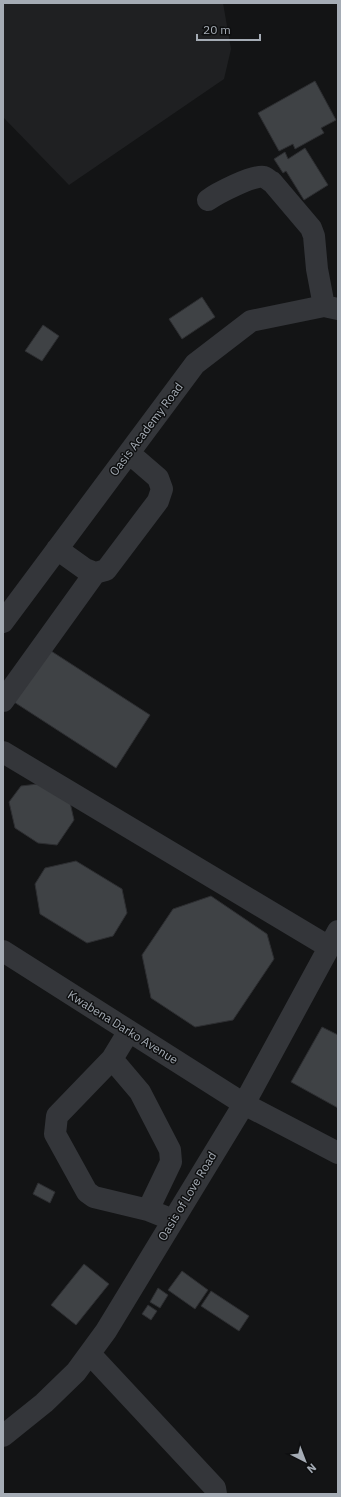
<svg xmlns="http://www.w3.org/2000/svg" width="341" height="1497" viewBox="0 0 341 1497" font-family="'IBM Plex Sans',sans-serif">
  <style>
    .built { fill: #1f2022 }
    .building { fill: #3f4245; stroke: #2d2e31 }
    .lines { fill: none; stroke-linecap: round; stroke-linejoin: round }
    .minor { stroke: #34363a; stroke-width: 22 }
    .labels { text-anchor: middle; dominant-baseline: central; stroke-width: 3; stroke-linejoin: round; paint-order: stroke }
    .street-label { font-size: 12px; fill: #a5acb5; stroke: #0e0f10 }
  </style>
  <rect width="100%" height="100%" fill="#131415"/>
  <path class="built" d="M3,3h220l8,46 -7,30 -155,106 -66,-68z"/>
  <path class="building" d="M315,81l21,39 -15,8 3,5 -29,16 -2,-5 -14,7 -21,-38z
    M305,148l23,37 -24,15 -18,-29 -3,2 -9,-14 11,-7 3,7z
    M202,297l13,20 -33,22 -13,-20z
    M43,325l16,11 -17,25 -17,-10z
    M48,649l102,66 -34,53 -102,-66z
    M46,783l23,15 5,22 -17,25 -19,-2 -23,-15 -6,-26 12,-16z
    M76,861l46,28 5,24 -14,23 -26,7 -47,-29 -5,-30 10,-16z
    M211,896l56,38 7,25 -41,61 -38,7 -44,-29 -9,-43 31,-46z
    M322,1027l16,8v73l-47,-26z
    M38,1183l17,9 -5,11 -17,-9z
    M84,1264l25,20 -33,41 -25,-20z
    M182,1271l26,19 -13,19 -27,-19z
    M158,1288l10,7 -8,13 -10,-6z
    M211,1291l38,25 -10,15 -38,-25z
    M148,1305l9,6 -6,9 -9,-6z"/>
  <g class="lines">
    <path class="minor" d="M208,200c8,-6 46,-26 56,-23 2,0 5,4 8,5l39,46 3,8 3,33 7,37
      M57,549l28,20 10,4 11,-3 52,-69 4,-12 -4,-11 -29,-25
      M3,622l192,-258 56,-43 73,-15 14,3
      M3,701l92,-128
      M3,752l326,195
      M3,951l241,153 94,49
      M129,1031l-17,28 -55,57 -2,18 32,58 7,5 54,13 25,10
      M112,1059l28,33 30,58 1,12 -23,48
      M90,1354l125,134 1,6
      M3,1436l41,-33 32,-31 30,-41 138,-227 94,-173"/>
  </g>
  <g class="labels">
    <g class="street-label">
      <text transform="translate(146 429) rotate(-53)">Oasis Academy Road</text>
      <text transform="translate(123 1027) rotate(32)">Kwabena Darko Avenue</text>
      <text transform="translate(187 1196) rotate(-59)">Oasis of Love Road</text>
    </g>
  </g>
  <rect width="341" height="1497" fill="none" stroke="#a5acb5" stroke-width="8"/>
  <g transform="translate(305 1461) rotate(138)" stroke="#0e0f10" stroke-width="3" paint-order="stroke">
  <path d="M0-3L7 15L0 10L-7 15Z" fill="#a5acb5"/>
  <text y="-6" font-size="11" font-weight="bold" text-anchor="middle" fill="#a5acb5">N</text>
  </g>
  <path d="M197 34v6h63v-6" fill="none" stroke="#a5acb5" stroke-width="2"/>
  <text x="203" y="34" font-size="12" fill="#a5acb5" stroke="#0e0f10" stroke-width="3" paint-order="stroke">20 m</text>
</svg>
